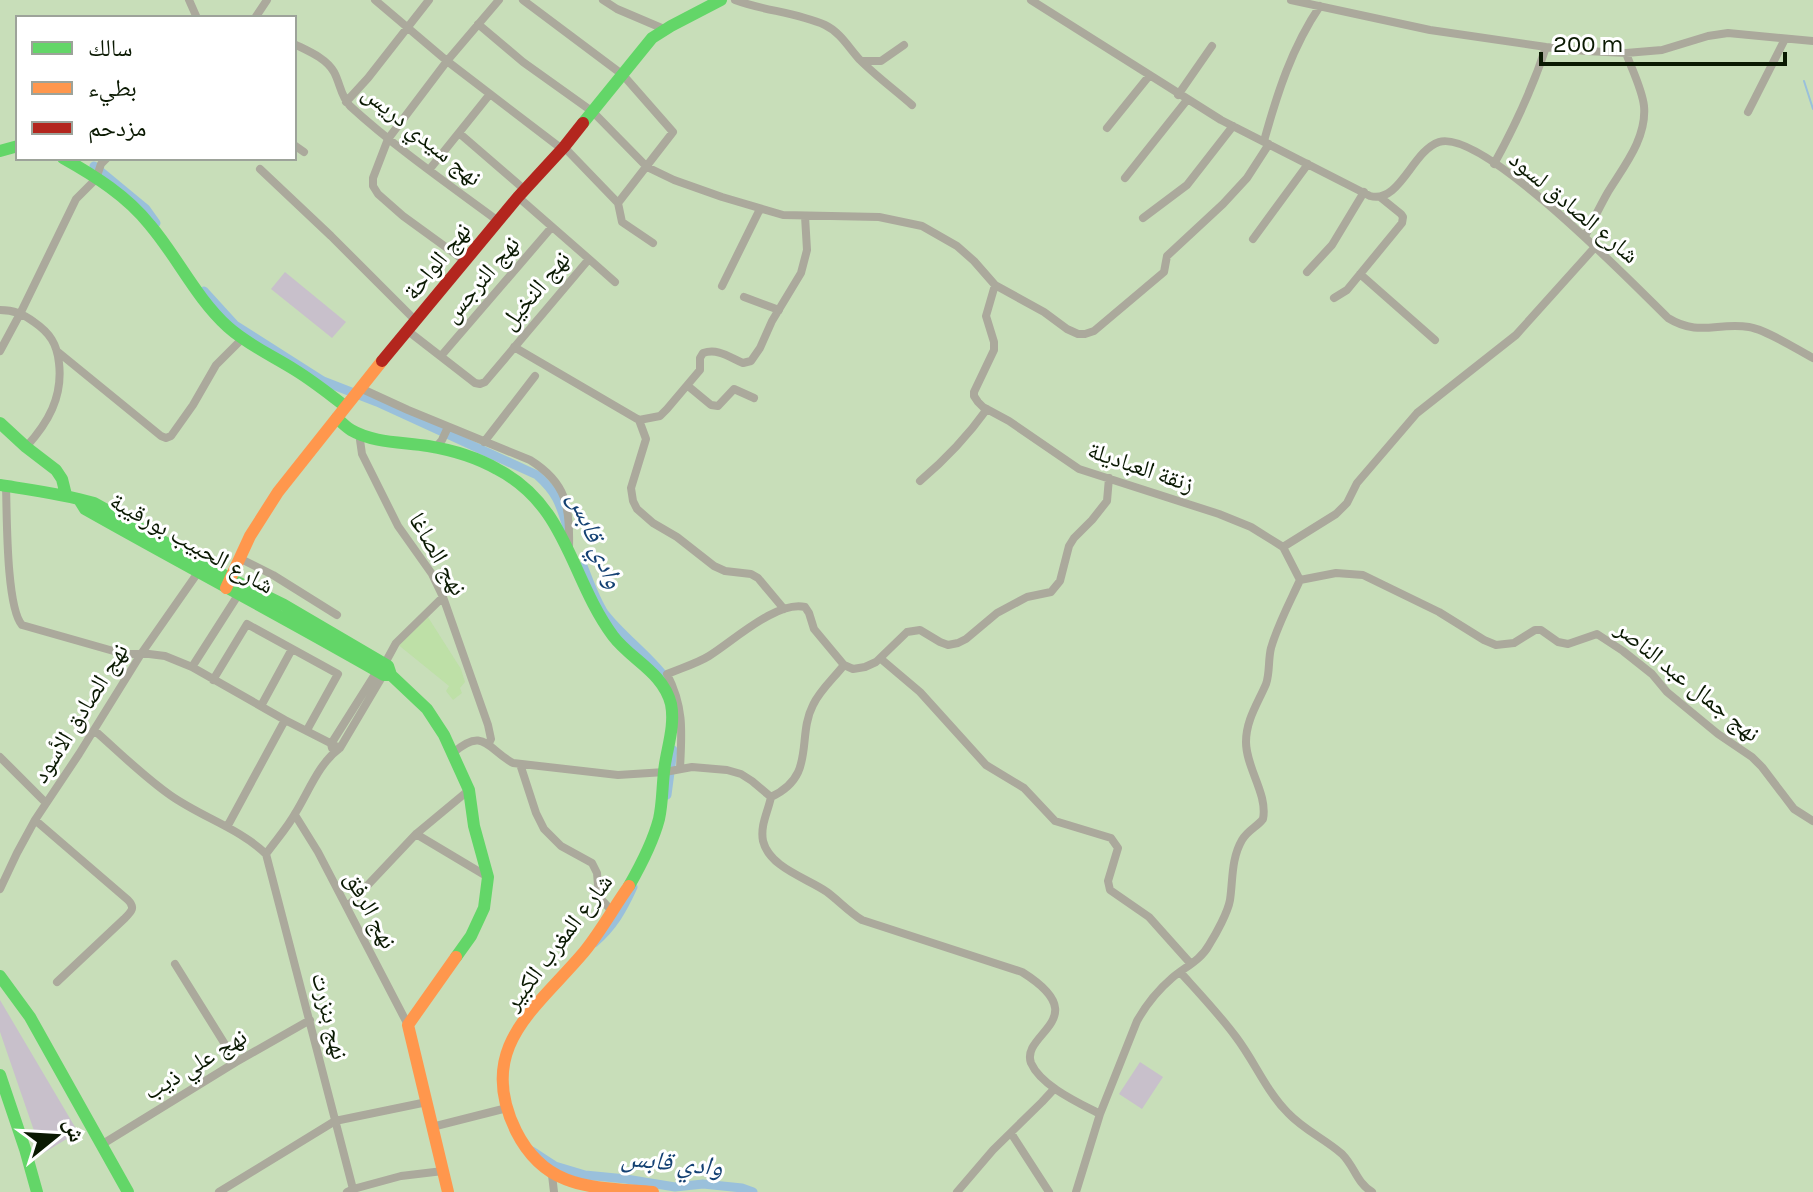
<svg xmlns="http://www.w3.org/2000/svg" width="1813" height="1192" viewBox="0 0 1813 1192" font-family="Karla,'Noto Naskh Arabic',sans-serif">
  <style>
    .built { fill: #bee0a7 }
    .green { fill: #c8c0cb }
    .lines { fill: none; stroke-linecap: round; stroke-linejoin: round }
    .stream { stroke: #9ac0db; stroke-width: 2 }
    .canal { stroke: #9ac0db; stroke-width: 9 }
    .street { stroke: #aba99c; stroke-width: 8 }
    .fast { stroke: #63d668; stroke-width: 12 }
    .slow { stroke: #ff974d; stroke-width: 12 }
    .jam { stroke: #b3261e; stroke-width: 12 }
    .labels { text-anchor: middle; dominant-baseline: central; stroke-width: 6; stroke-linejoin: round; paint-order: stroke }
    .street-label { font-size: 24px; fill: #0a1902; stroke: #fff }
    .water-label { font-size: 26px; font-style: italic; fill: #144173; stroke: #fff }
  </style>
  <rect width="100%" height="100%" fill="#c8deb9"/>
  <path class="built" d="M426,614l35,55 4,13 -5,6 2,5 -9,7 -7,-9 3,-5 -53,-43z"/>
  <path class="green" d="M285,272l61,50 -14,16 -61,-49z
    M0,1000l78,132 -36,22 -42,-122z
    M1140,1062l23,15 -21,32 -23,-15z"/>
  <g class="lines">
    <path class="stream" d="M1804,81l9,28"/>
    <path class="canal" d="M94,166l52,43 10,14
      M204,291l31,34 88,56 54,21 160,73c21,19 23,29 31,55
      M583,566c6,15 12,33 21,47 20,26 48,44 66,71
      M667,795l6,-45
      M594,943c19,-16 29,-34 39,-56
      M532,1151l23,15 30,9 41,4 49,8 28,-3 39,4 11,4"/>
    <path class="street" d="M189,0l8,18
      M375,0l72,61 115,88
      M523,0l100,75 50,57 -55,71 -54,-56
      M603,0l14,9 47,20
      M735,0c29,11 61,12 90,25 15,7 24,23 35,35 16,16 35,30 52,45
      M1031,0l190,120 149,76c30,8 42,-45 69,-54 44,-14 195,143 229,176 31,19 49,4 81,9 18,3 47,22 64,31
      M1291,0l139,30 116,17 40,4 40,2 36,-3 46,-14 20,-3 85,8
      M255,18l12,-18
      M478,24l45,38 70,50 54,55 27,13 48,17 61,18 96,2 43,9 35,20 17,15 21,24 49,27 23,17 11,5h7l9,-3 70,-59 3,-16 56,-52 24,-26 22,-34
      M294,44c14,7 32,14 40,28 6,11 7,25 16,34 46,42 98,78 148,115
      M862,61h19l23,-16
      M1178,95l34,-49
      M346,102l22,-24 61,-78
      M1748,112l37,-73
      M1107,128l42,-52
      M459,133l66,57
      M1264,141c13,-47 28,-94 56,-135
      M294,145l10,7
      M1494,164c22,-40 38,-74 52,-117
      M260,169l71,67 85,85
      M429,170l61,-76
      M1125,178l62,-78
      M618,203l4,19 31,21
      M1143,218l44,-33 46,-59
      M1585,236c8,-15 15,-30 23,-44 16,-26 39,-54 36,-86 -2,-17 -12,-36 -18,-53
      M1253,239l55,-75
      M589,259l26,23
      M465,261l-62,-45 -25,-22 -5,-8v-8l15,-39 59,-78 52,-61
      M1307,272l25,-27 32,-53
      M1360,274l75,66
      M995,285l-9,31 8,26v8l-20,42v4l4,6 5,5 26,14 70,48 140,45 32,13 32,20
      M722,286l38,-77
      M744,297l35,13
      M1334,298l13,-8 55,-67 1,-6 -2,-3 -21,-17
      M0,310c14,0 23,4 34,12 16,11 23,22 25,41 4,34 -11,60 -33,84
      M408,331l67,52 5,1 5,-2 104,-123 -71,-62
      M514,347l125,73 7,19 -15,49 2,13 4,8 16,14 24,14 37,29 11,5 26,3 7,4 26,31
      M0,351l21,-39 55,-113 20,-20 5,-15 6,-6
      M58,352l103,84 5,2 5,-2 22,-31 23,-40 26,-26
      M441,356l110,-128
      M688,386l23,19 7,1 16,-17 20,9
      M360,388l48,22 122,50c37,23 40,47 39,87
      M639,420l21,-4 7,-7 33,-39v-12l3,-5c15,-5 26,4 40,10l8,-2 9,-13 12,-27 29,-48 6,-23 -2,-34
      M359,433l3,21 36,72 34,48 11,23 45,128 3,14 -2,4
      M484,442l51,-66
      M436,447l6,-7 6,-13
      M920,481c26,-22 47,-44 67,-72
      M6,486c1,27 0,121 16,139l102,29h25l16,2 27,11 93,53 55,28
      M239,558l34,17 64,40
      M1300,580l36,-7 27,2 76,37 45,28 12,5 18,-2 21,-13h6l17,12 10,2 29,-10 26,17 29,23 15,18 51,42 34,23 10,10 32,42 19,12
      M881,659l39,33 66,73 38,23 31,33 56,17 7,10 -10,33 2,9 39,27 42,47
      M384,665l12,-22 47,-46
      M192,667l48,-75
      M213,680l34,-56 91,50 -31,56
      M261,706l31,-57
      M94,730c25,22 49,46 76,65 31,22 69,33 96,59
      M332,748l-1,-4 48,-76
      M453,753c31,-27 34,-4 60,10l105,12 47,-3 27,-5 35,3 14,4 11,7 19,16c-3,15 -11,28 -8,44 7,27 44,37 64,51 12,9 22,20 35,28l160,52c75,47 -2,61 9,91 10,23 48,40 69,51
      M0,757l46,46
      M520,764l16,49 8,16 17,17 31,17 5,10 2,24 12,13
      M680,768c2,-37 4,-61 -13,-94 14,-6 29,-10 42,-18 23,-14 68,-56 96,-49l4,6 5,16 30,36 9,4 12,-2 11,-5 31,-30 13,-2 20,12 8,3 10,-2 8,-4 31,-26 30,-16 24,-5 9,-11 9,-35 5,-8 18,-18 15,-19 2,-23
      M771,797c46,-21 25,-59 42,-92 7,-15 21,-27 31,-40
      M295,815l23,37 90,173
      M35,820l93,80c8,8 3,12 -4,19l-67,63
      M227,827l58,-107
      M416,834l72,43
      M266,854l87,335
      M266,854c10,-14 22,-27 30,-42 13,-21 23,-49 44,-64l45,-76
      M0,889l17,-36 18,-33 44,-66 62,-100 58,-83
      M347,907l69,-73 53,-44
      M175,964l61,98
      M1180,972c19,21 39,42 56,65 19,25 30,54 52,76 16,17 37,26 54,41 13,13 14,28 30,38
      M432,1127l75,-19
      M1011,1133l38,59
      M101,1145l135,-83 74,-42
      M552,1175l2,17
      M219,1192l116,-71 92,-19
      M347,1192l6,-3 48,-13 42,-5
      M957,1192l36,-42 49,-48 12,-13
      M1076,1192l24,-78 37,-93c9,-16 21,-31 35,-43 13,-11 29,-18 37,-33 7,-11 19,-33 21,-45 3,-20 1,-41 12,-60 6,-10 15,-13 21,-21 5,-25 -17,-51 -17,-77 0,-22 12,-39 20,-58 4,-11 2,-24 5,-36 7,-24 19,-46 29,-68l-17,-33 53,-33 11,-11 10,-20 60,-70 99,-78 80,-89"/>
    <path class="fast" d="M583,123l69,-85 19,-12 50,-26
      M0,151l18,-5
      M63,158c32,18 64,38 87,67 28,33 46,73 78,102 20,18 45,29 67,43 18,11 34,24 50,36
      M337,418c4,4 9,9 14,12 22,13 53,12 77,16 24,4 48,11 69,23 71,37 73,109 116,167 18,24 50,36 58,68 4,20 -3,41 -6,60 -3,19 -2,37 -6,55 -6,23 -18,46 -30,67
      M0,423l26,24 30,23 6,9 4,16
      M0,485c32,5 64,9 94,18l137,76 53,26 104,61 3,9 36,34 17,26 25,55 5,36 14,51 -4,31 -13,28 -15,21
      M80,501l5,8c99,56 200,109 299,166h7
      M0,976l30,41 98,175
      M0,1075l25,74 12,43"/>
    <path class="slow" d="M226,588l24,-52 28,-44 104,-131
      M629,886c-15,21 -28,45 -45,66 -48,57 -109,95 -68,179 30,60 78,56 137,61
      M448,1192l-40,-167 48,-68"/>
    <path class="jam" d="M382,361l136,-164 46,-50 19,-24"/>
  </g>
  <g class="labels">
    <g class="street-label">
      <text transform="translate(422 135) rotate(39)">نهج سيدي دريس</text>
      <text transform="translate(1574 207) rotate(40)">شارع الصادق لسود</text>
      <text transform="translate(437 261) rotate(-51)">نهج الواحة</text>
      <text transform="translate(481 279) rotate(-50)">نهج النرجس</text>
      <text transform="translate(535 290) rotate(-50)">نهج النخيل</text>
      <text transform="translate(1141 467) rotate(19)">زنقة العباديلة</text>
      <text transform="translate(192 543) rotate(29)">شارع الحبيب بورقيبة</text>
      <text transform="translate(438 554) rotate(60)">نهج الصاغا</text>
      <text transform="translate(1688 681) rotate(39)">نهج جمال عبد الناصر</text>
      <text transform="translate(80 713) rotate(-58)">نهج الصادق الأسود</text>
      <text transform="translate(371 910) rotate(62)">نهج الرفق</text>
      <text transform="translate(558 942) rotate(-53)">شارع المغرب الكبير</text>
      <text transform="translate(330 1016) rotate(76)">نهج بنزرت</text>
      <text transform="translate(195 1064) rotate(-31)">نهج علي ذيب</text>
    </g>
    <g class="water-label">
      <text transform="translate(596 540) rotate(67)">وادي قابس</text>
      <text transform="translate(672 1162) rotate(6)">وادي قابس</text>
    </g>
  </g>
  <rect x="16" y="16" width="280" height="144" fill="#ffffff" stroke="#9da39a" stroke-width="2"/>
  <rect x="32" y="42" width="40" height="12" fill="#63d668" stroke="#9da39a" stroke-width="2"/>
  <text x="88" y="56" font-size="24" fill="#0a1902">سالك</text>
  <rect x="32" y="82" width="40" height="12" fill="#ff974d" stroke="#9da39a" stroke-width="2"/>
  <text x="88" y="96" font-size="24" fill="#0a1902">بطيء</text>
  <rect x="32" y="122" width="40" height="12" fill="#b3261e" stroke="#9da39a" stroke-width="2"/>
  <text x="88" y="136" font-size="24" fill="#0a1902">مزدحم</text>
  <g transform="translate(56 1136) rotate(72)" stroke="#ffffff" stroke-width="6" paint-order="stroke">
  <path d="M0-6L14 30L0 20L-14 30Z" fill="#0a1902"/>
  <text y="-12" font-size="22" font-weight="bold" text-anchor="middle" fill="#0a1902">ش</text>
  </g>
  <path d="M1541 52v12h244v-12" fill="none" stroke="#0a1902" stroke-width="4"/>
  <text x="1553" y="52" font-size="24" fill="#0a1902" stroke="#ffffff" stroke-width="6" paint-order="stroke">200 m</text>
</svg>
